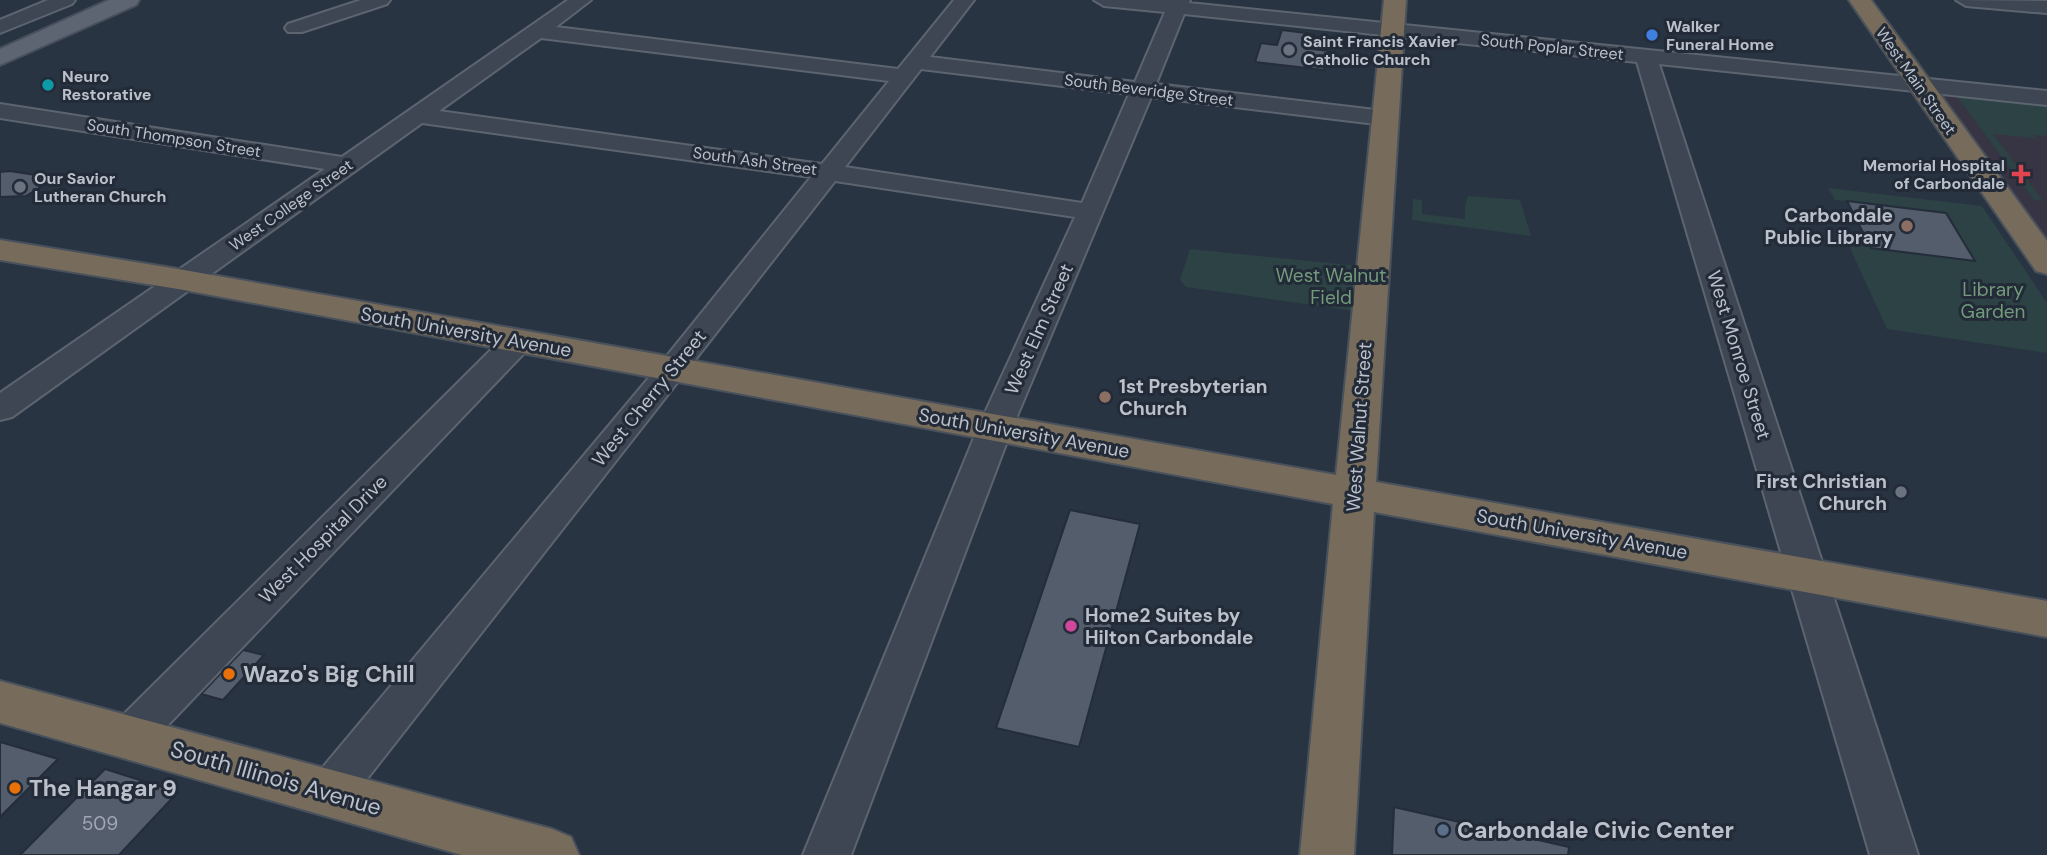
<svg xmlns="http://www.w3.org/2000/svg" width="2047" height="855" viewBox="0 0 2047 855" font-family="'DM Sans',sans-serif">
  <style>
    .medical { fill: #373543 }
    .green { fill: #2c4244 }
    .building { fill: #535d6c; stroke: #242d39; stroke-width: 2 }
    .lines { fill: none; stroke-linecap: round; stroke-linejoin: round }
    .minor-casing { stroke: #5c646f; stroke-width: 4 }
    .major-casing { stroke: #474f5b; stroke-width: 4 }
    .highway-casing { stroke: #48515c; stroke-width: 4 }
    .minor { fill: #3d4652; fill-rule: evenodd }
    .major { fill: #5c6571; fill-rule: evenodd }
    .highway { fill: #776c5b; fill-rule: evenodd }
    .shop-dot { fill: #3f7fe0; stroke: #222b37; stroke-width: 2.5 }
    .worship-dot { fill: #6b7280; stroke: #222b37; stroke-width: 2.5 }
    .culture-dot { fill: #0f9aa8; stroke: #222b37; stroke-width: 2.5 }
    .health-dot { fill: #e0444e; stroke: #222b37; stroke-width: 2.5 }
    .education-dot { fill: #8d6e63; stroke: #222b37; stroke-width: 2.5 }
    .hotel-dot { fill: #d1479c; stroke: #222b37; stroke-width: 2.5 }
    .food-dot { fill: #e8710a; stroke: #222b37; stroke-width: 2.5 }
    .service-dot { fill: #5c6f8a; stroke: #222b37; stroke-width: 2.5 }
    .labels { text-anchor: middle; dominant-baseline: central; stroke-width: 6; stroke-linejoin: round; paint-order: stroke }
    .far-poi-label { font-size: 16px; font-weight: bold; fill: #bbc1cb; stroke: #222b37; text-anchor: start }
    .far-street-label { font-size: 16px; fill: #bbc1cb; stroke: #222b37 }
    .poi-label { font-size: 19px; font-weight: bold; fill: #bbc1cb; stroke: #222b37; text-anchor: end }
    .park-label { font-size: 19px; fill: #739a7c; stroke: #222b37 }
    .street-label { font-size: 19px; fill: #bbc1cb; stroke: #222b37 }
    .near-number-label { font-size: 19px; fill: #a1a8b3 }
    .near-poi-label { font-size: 23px; font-weight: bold; fill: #bbc1cb; stroke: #222b37; text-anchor: start }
    .near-street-label { font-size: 23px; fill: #bbc1cb; stroke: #222b37 }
  </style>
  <rect width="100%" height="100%" fill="#293442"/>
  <path class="medical" d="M1934,91l113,12v143z"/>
  <path class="green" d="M1972,96l75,9v31l-13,-1 1,3 -42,-4 50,67 -9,-1 -77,-103z
    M1828,188l154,18 65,97v50l-160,-24 -42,-92 22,3 4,8 104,12 -29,-47 -111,-13z
    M1468,196l52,4 11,36 -119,-16 1,-21 9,1v14l43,5v-13z
    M1190,249l169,17 -5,45 -168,-24 -6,-7z"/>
  <path class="building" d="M1282,30l32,4 -3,15 18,2 -5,19 -69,-8 6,-19 16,2z
    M10,171l45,7 -29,18 -26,1v-25z
    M1847,201l99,12 29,48 -104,-13z
    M1070,510l70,14 -61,223 -83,-19z
    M243,650l21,5 -41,45 -22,-6z
    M0,742l58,17 -58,58z
    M105,769l73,23 -59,63h-99z
    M1394,807l175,40 -1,8h-176z"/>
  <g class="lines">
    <defs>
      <path id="minor" d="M48,0h27l-3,4 -72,29v-13z
        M361,0h29l-3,4 -85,28h-14l-3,-4 3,-4z
        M568,0h23l-35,27 342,42 56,-69h20l-44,57 205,25 30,-70 -61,-6 -10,-6h96l-1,3 858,88v14l-388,-41 259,791h-48l-233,-793 -453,-48 -28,70 228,27 8,2 4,5 -4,5 -8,2 -233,-28 -139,331 -161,427h-48l175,-427 97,-211 -240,-36 -490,626 -16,6 -16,-6 -7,-14 7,-14 349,-417 149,-185 -389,-54 -410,294 -12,3v-27l325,-224 -325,-51v-14l342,53zM541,38l348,43 -67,83 -383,-53zM921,69l208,25 -47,109 -237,-36z
        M1956,0l91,1v12l-81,-7z
        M518,332l11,2 4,7 -4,7 -385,402 -15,6 -15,-6 -7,-13 7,-13 393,-390z"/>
      <path id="major" d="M109,0h30l-3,5 -136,60v-16z"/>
      <path id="highway" d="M1384,0h22l-30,482 671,119v36l-673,-125 -20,343h-54l33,-351 -1149,-214 -184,-30v-20l184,30 1152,205z
        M1849,0h22l176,241v33l-11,-3z
        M0,681l552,148 19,8 8,18h-117l-462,-132z"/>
    </defs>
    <use href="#minor" class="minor-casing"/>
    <use href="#major" class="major-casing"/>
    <use href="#highway" class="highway-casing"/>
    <use href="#minor" class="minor"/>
    <use href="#major" class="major"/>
    <use href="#highway" class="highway"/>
  </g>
  <circle class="shop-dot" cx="1652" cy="35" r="7"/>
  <g class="worship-dot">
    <circle cx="1289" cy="50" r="7"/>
    <circle cx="20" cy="187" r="7"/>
    <circle cx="1901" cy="492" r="7"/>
  </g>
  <circle class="culture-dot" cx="48" cy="85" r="7"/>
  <path class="health-dot" d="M2017.5 163.5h7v7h7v7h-7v7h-7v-7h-7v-7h7z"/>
  <g class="education-dot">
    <circle cx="1907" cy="226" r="7"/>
    <circle cx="1105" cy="397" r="7"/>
  </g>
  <circle class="hotel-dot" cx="1071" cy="626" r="7"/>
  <g class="food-dot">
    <circle cx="229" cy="674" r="7"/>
    <circle cx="15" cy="788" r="7"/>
  </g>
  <circle class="service-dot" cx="1443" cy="830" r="7"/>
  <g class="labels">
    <g class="far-poi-label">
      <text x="1666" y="26">Walker<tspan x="1666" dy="18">Funeral Home</tspan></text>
      <text x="1303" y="41">Saint Francis Xavier<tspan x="1303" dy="18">Catholic Church</tspan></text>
      <text x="62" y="76">Neuro<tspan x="62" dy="18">Restorative</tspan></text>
      <text x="2005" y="165" text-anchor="end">Memorial Hospital<tspan x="2005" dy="18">of Carbondale</tspan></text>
      <text x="34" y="178">Our Savior<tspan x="34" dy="18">Lutheran Church</tspan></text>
    </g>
    <g class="far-street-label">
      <text transform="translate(1552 47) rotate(6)">South Poplar Street</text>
      <text transform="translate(1916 81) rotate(55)">West Main Street</text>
      <text transform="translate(1149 90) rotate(7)">South Beveridge Street</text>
      <text transform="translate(174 138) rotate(9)">South Thompson Street</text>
      <text transform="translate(755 161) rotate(8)">South Ash Street</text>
      <text transform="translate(291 205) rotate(-35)">West College Street</text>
    </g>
    <g class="poi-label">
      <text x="1893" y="215">Carbondale<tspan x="1893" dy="22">Public Library</tspan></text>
      <text x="1119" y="386" text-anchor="start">1st Presbyterian<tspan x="1119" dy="22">Church</tspan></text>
      <text x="1887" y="481">First Christian<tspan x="1887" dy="22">Church</tspan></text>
      <text x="1085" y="615" text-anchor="start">Home2 Suites by<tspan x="1085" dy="22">Hilton Carbondale</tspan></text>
    </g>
    <g class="park-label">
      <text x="1331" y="275">West Walnut<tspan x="1331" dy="22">Field</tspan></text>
      <text x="1993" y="289">Library<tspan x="1993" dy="22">Garden</tspan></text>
    </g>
    <g class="street-label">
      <text transform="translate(1039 329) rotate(-66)">West Elm Street</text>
      <text transform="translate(466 332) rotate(10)">South University Avenue</text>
      <text transform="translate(1739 355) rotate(73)">West Monroe Street</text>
      <text transform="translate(649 398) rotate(-51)">West Cherry Street</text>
      <text transform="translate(1359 427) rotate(-86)">West Walnut Street</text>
      <text transform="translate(1024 433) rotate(10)">South University Avenue</text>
      <text transform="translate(1582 534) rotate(10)">South University Avenue</text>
      <text transform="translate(323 539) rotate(-45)">West Hospital Drive</text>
    </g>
    <g class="near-number-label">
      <text x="100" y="823">509</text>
    </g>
    <g class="near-poi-label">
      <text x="243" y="674">Wazo's Big Chill</text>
      <text x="29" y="788">The Hangar 9</text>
      <text x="1457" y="830">Carbondale Civic Center</text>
    </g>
    <g class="near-street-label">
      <text transform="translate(276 778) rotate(16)">South Illinois Avenue</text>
    </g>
  </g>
</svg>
